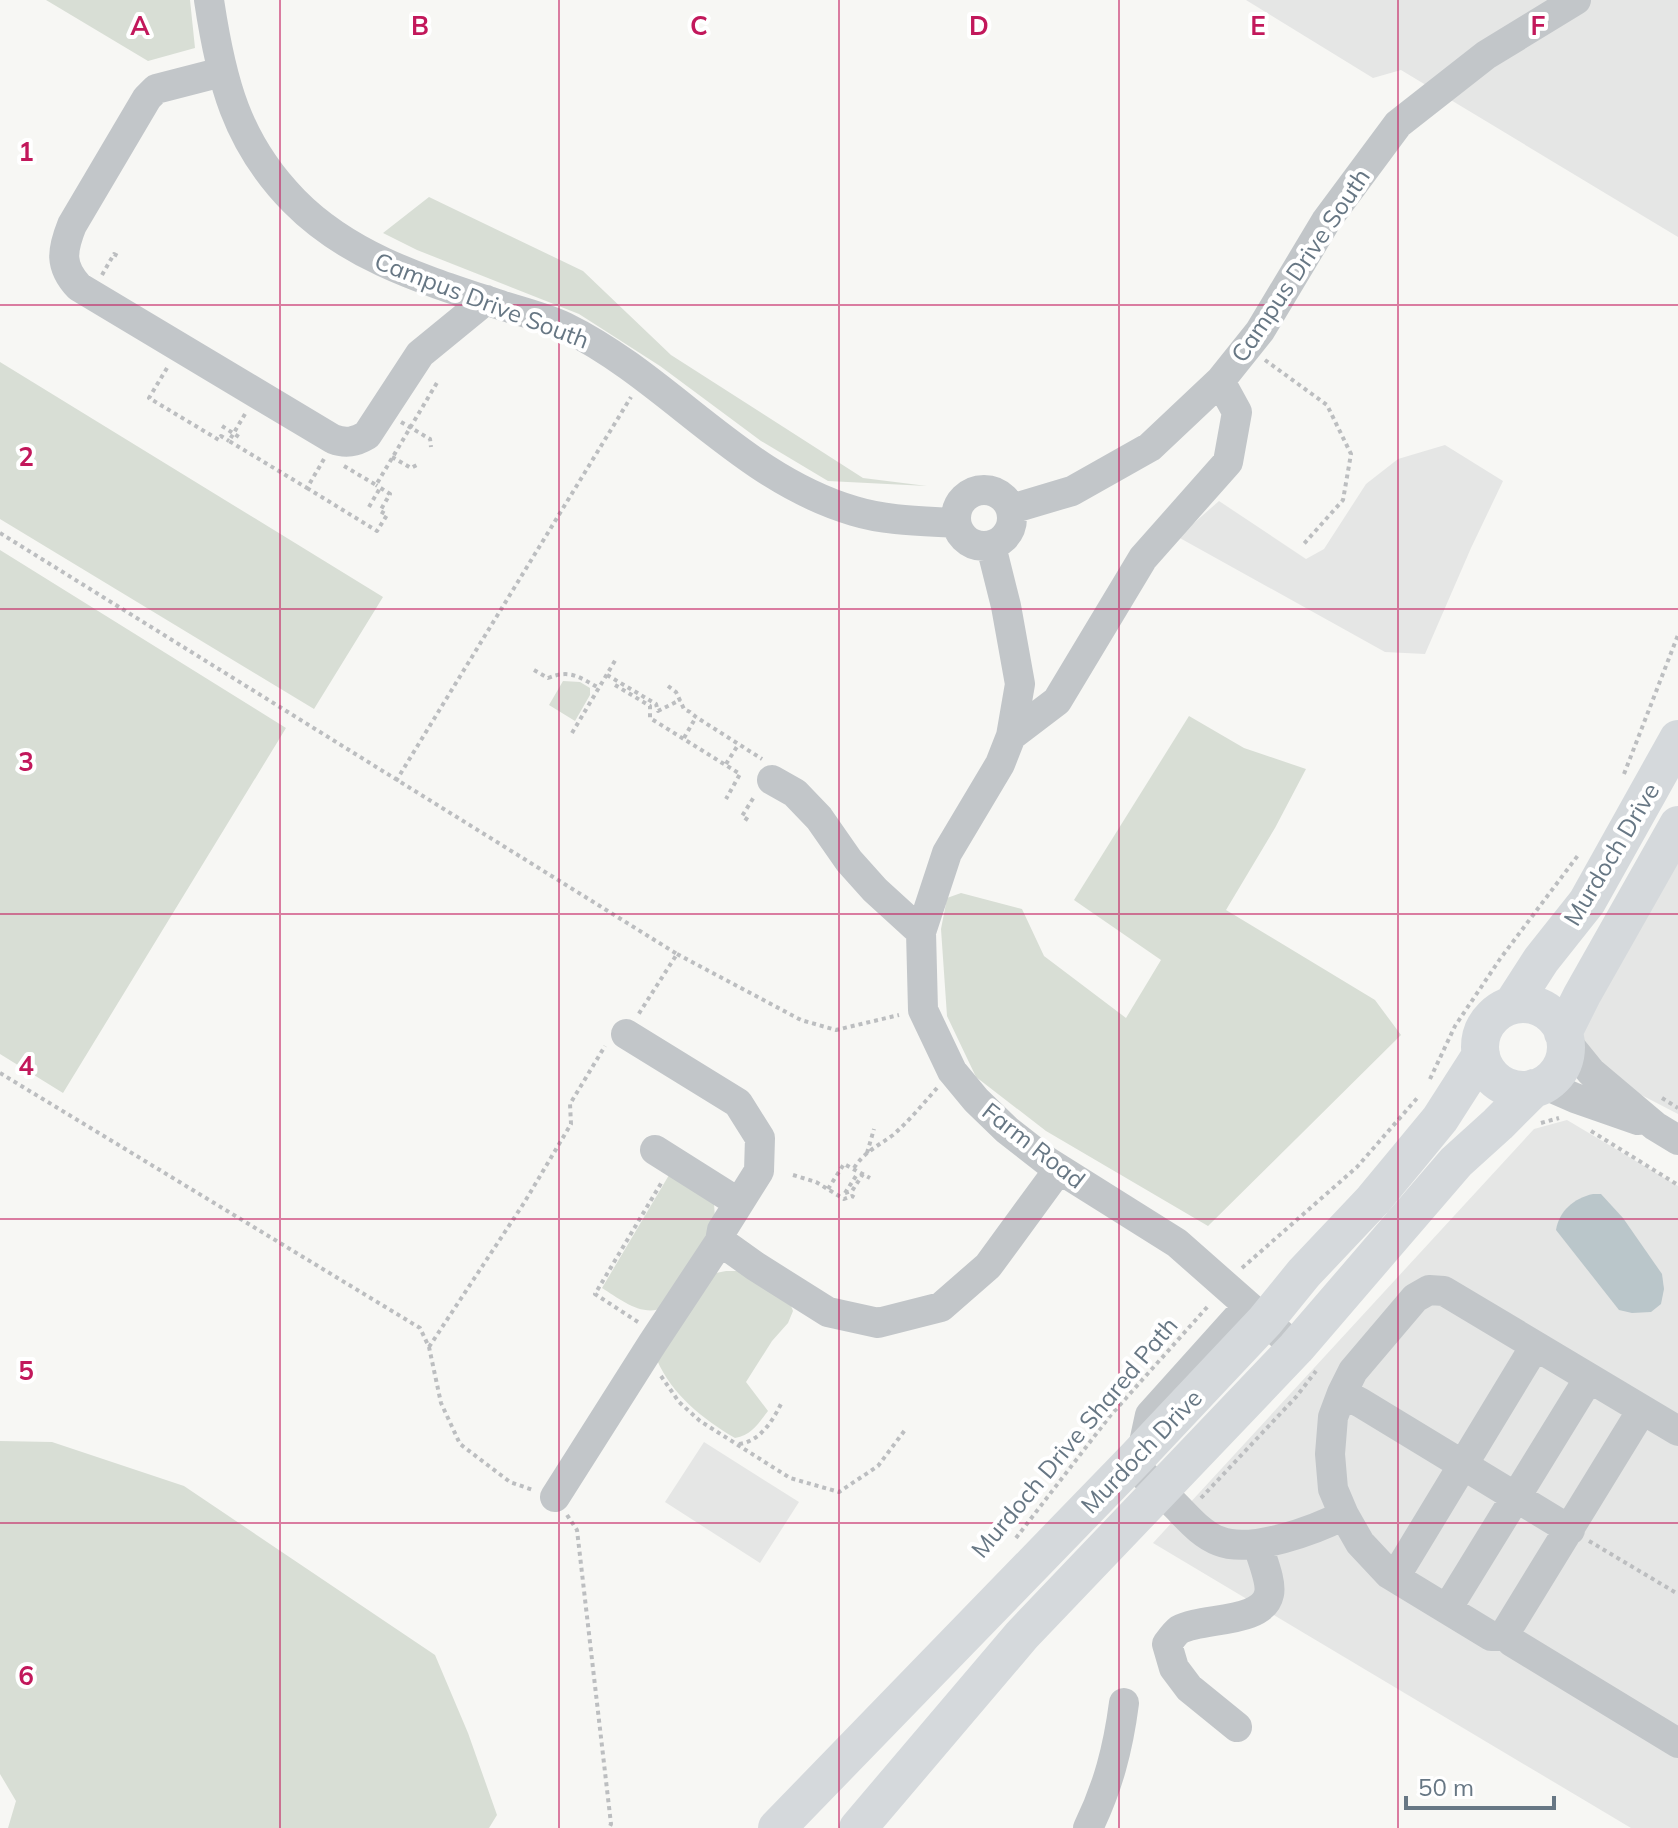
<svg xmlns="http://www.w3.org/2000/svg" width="1678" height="1828" viewBox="0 0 1678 1828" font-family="Mulish,sans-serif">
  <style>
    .built { fill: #e5e6e5 }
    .green { fill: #d8ded5 }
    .water { fill: #bac6ca }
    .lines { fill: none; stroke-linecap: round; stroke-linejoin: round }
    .path { stroke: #bcbec0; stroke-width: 4; stroke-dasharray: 4 4; stroke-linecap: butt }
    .minor { stroke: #c2c6c9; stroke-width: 30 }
    .major { stroke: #d5d9dc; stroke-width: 38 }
    .grid { fill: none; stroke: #c2185b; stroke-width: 2; stroke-opacity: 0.55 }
    .labels { text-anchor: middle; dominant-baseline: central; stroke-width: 8; stroke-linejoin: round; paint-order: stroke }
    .street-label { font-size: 24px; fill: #677784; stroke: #fff }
    .grid-label { font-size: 26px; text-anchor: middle; font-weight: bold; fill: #c2185b; stroke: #fff; stroke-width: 8; stroke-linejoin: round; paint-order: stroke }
  </style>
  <rect width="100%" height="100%" fill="#f7f7f4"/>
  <path class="built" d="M1246,0h432v237l-277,-167 -28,8z
    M1445,445l58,36 -32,67 -46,106 -40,-2 -207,-115 41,-36 87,58 18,-10 42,-65 32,-25z
    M1678,856v258l-81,-42 -17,-41z
    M1567,1120l111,66v642h-47l-478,-285 381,-414z
    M704,1442l95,60 -39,61 -95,-61z"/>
  <path class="green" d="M46,0h144l5,48 -47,13z
    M429,197l154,74 88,84 192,123 64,8 -99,-5 -67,-40 -101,-75 -81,-52 -162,-64 -34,-17z
    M0,362l383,235 -69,112 -314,-190z
    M0,550l286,178 -223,365 -63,-39z
    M563,681l17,1 10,6v7l-15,26 -26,-16z
    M1189,716l55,32 62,21 -31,59 -49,82 149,90 26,35 -193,191 -162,-95 -70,-54 -29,-61 -6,-87 6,-31 14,-5 61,16 22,47 82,62 35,-58 -87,-60z
    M672,1170l42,34 1,14 -10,25 -42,65c-22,9 -43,-9 -61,-20z
    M726,1271h13l51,32 3,8 -5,12 -16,18 -26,41 22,29c-10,13 -16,24 -33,27 -32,-19 -63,-43 -78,-78l59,-87z
    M0,1441l52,1 132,44 251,169 33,78 29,82 -8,13h-481l8,-27 -16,-27z"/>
  <path class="water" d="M1593,1194h8l22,24 39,56 2,15 -3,15 -10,8 -19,1 -13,-3 -63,-80c3,-19 18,-32 37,-36z"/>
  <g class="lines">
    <path class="path" d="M102,275l12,-21 4,2
      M1265,360l62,45 24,49 -8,46 -41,46
      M167,368l-18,30 70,42 2,-4 8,5
      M245,414l-16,27 78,47 17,-29
      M401,422l29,17 1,8
      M222,426l17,11
      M392,457l19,11 6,-3
      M344,466l32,19 62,-104
      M307,488l70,43 10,-16 -7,-4 10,-17 -14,-9
      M369,507l11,-19
      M0,533l677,421 -39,61
      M534,670l14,8c22,-9 31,-1 51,10
      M607,675l49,29 2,7 22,-11
      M615,685l35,21v12l90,56 -14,25
      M668,686l8,6 8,17 6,3 6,5 66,42
      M572,733l44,-74
      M684,738l12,-21
      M726,764l12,-19
      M1624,774l54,-139
      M396,781l235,-384
      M748,820l-6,-4 12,-19
      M677,954l124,66 35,10 63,-15
      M0,1073l420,255 9,19 12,56 19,41 50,38 23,8
      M1430,1079l25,-53 45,-67 79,-105
      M1662,1098l16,10
      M1541,1123l18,-5
      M1591,1131l87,54
      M867,1153l7,-24
      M854,1168c10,-16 24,-22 39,-33 16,-14 30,-31 44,-47
      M793,1175l23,7 28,17 8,-3 5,3
      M828,1189l16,-25 26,14
      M845,1193l7,-2 11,-17
      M845,1193l11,-17 -2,-2
      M1242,1268l115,-101 62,-71
      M638,1322l-43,-28 68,-114
      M429,1347l95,-144 47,-79 -1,-20 35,-58
      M661,1376l18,26 21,19 90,57 49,14 39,-26 27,-36
      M739,1444c22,-3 34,-24 43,-42
      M1201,1498l95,-101 20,-26
      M567,1515l10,15 34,294 -2,4
      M1016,1538l94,-122 99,-111
      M1589,1541l89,53"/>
    <path class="minor" d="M209,0c12,80 27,142 85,201 57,58 134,80 209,105 20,6 43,12 62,21 104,51 176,151 289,184 33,10 67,10 102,12
      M222,72l-66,17 -9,9 -75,127c-10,25 -13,41 7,62l254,152c13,5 22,3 34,-4l53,-81 66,-54
      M956 518a28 28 0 1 1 56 0a28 28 0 1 1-56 0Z
      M1011,509l61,-18 78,-44 70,-66 40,-50 66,-110 72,-97 88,-69 90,-55
      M991,546l15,60 14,78 -9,52 -11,28 -53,89 -26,79 2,78 29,61 24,29 31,30 41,32 129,81 119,105
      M1011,736l46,-35 86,-143 85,-96 9,-50 -17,-31
      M772,780l23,13 24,25 30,43 26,29 46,42
      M626,1034l112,69 22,35 -1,33 -37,59 -2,11 35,25 73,46 50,11 63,-16 47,-41 71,-97
      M1565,1040l26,32 64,54 23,14
      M1543,1084l32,14 63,22
      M655,1150l84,53
      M1342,1393l19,10 209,127
      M1642,1410l-135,220 -6,6h-10l-102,-62 -29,-31 -16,-28 -11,-26 -3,-35 3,-37 9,-24 11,-22 62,-73 14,-8 15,1 234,140
      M1142,1452l8,-37 98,-109
      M1131,1463c15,14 30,28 45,43 12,12 26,29 43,35 32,13 96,-11 125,-26
      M555,1497l97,-153 68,-103
      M1395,1577l140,-231
      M1447,1609l142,-231
      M1504,1633l8,9 166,101
      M1237,1727l-48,-39 -15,-20 -7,-24c3,-4 8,-11 12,-14 22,-13 84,-6 90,-36 3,-12 -8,-37 -11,-49
      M1088,1828c20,-41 30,-79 36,-125"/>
    <path class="major" d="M1480 1047a43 43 0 1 1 86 0a43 43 0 1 1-86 0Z
      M1512,1005l29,-45 46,-58 91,-163
      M1563,1033l19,-38 96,-170
      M777,1828l359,-370 129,-137 39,-48 69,-73 39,-47 28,-34 41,-64
      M858,1828l164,-193 274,-287 160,-186 42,-38 36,-36"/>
  </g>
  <path class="grid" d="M280,0v1828M559,0v1828M839,0v1828M1119,0v1828M1398,0v1828M0,305h1678M0,609h1678M0,914h1678M0,1219h1678M0,1523h1678"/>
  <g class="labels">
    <g class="street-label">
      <text transform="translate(1300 265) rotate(-56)">Campus Drive South</text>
      <text transform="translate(482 300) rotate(21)">Campus Drive South</text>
      <text transform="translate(1611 854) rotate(-59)">Murdoch Drive</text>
      <text transform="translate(1034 1145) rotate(38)">Farm Road</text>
      <text transform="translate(1074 1437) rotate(-50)">Murdoch Drive Shared Path</text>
      <text transform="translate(1141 1451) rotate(-46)">Murdoch Drive</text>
    </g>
  </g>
  <g class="grid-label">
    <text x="140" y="35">A</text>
    <text x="420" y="35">B</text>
    <text x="699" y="35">C</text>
    <text x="979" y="35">D</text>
    <text x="1258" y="35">E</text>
    <text x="1538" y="35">F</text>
    <text x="26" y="161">1</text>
    <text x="26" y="466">2</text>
    <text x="26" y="771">3</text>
    <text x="26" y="1075">4</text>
    <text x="26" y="1380">5</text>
    <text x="26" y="1685">6</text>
  </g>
  <path d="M1406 1796v12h148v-12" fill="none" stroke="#677784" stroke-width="4"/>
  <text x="1418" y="1796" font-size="24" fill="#677784" stroke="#ffffff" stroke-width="6" paint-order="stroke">50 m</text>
</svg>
